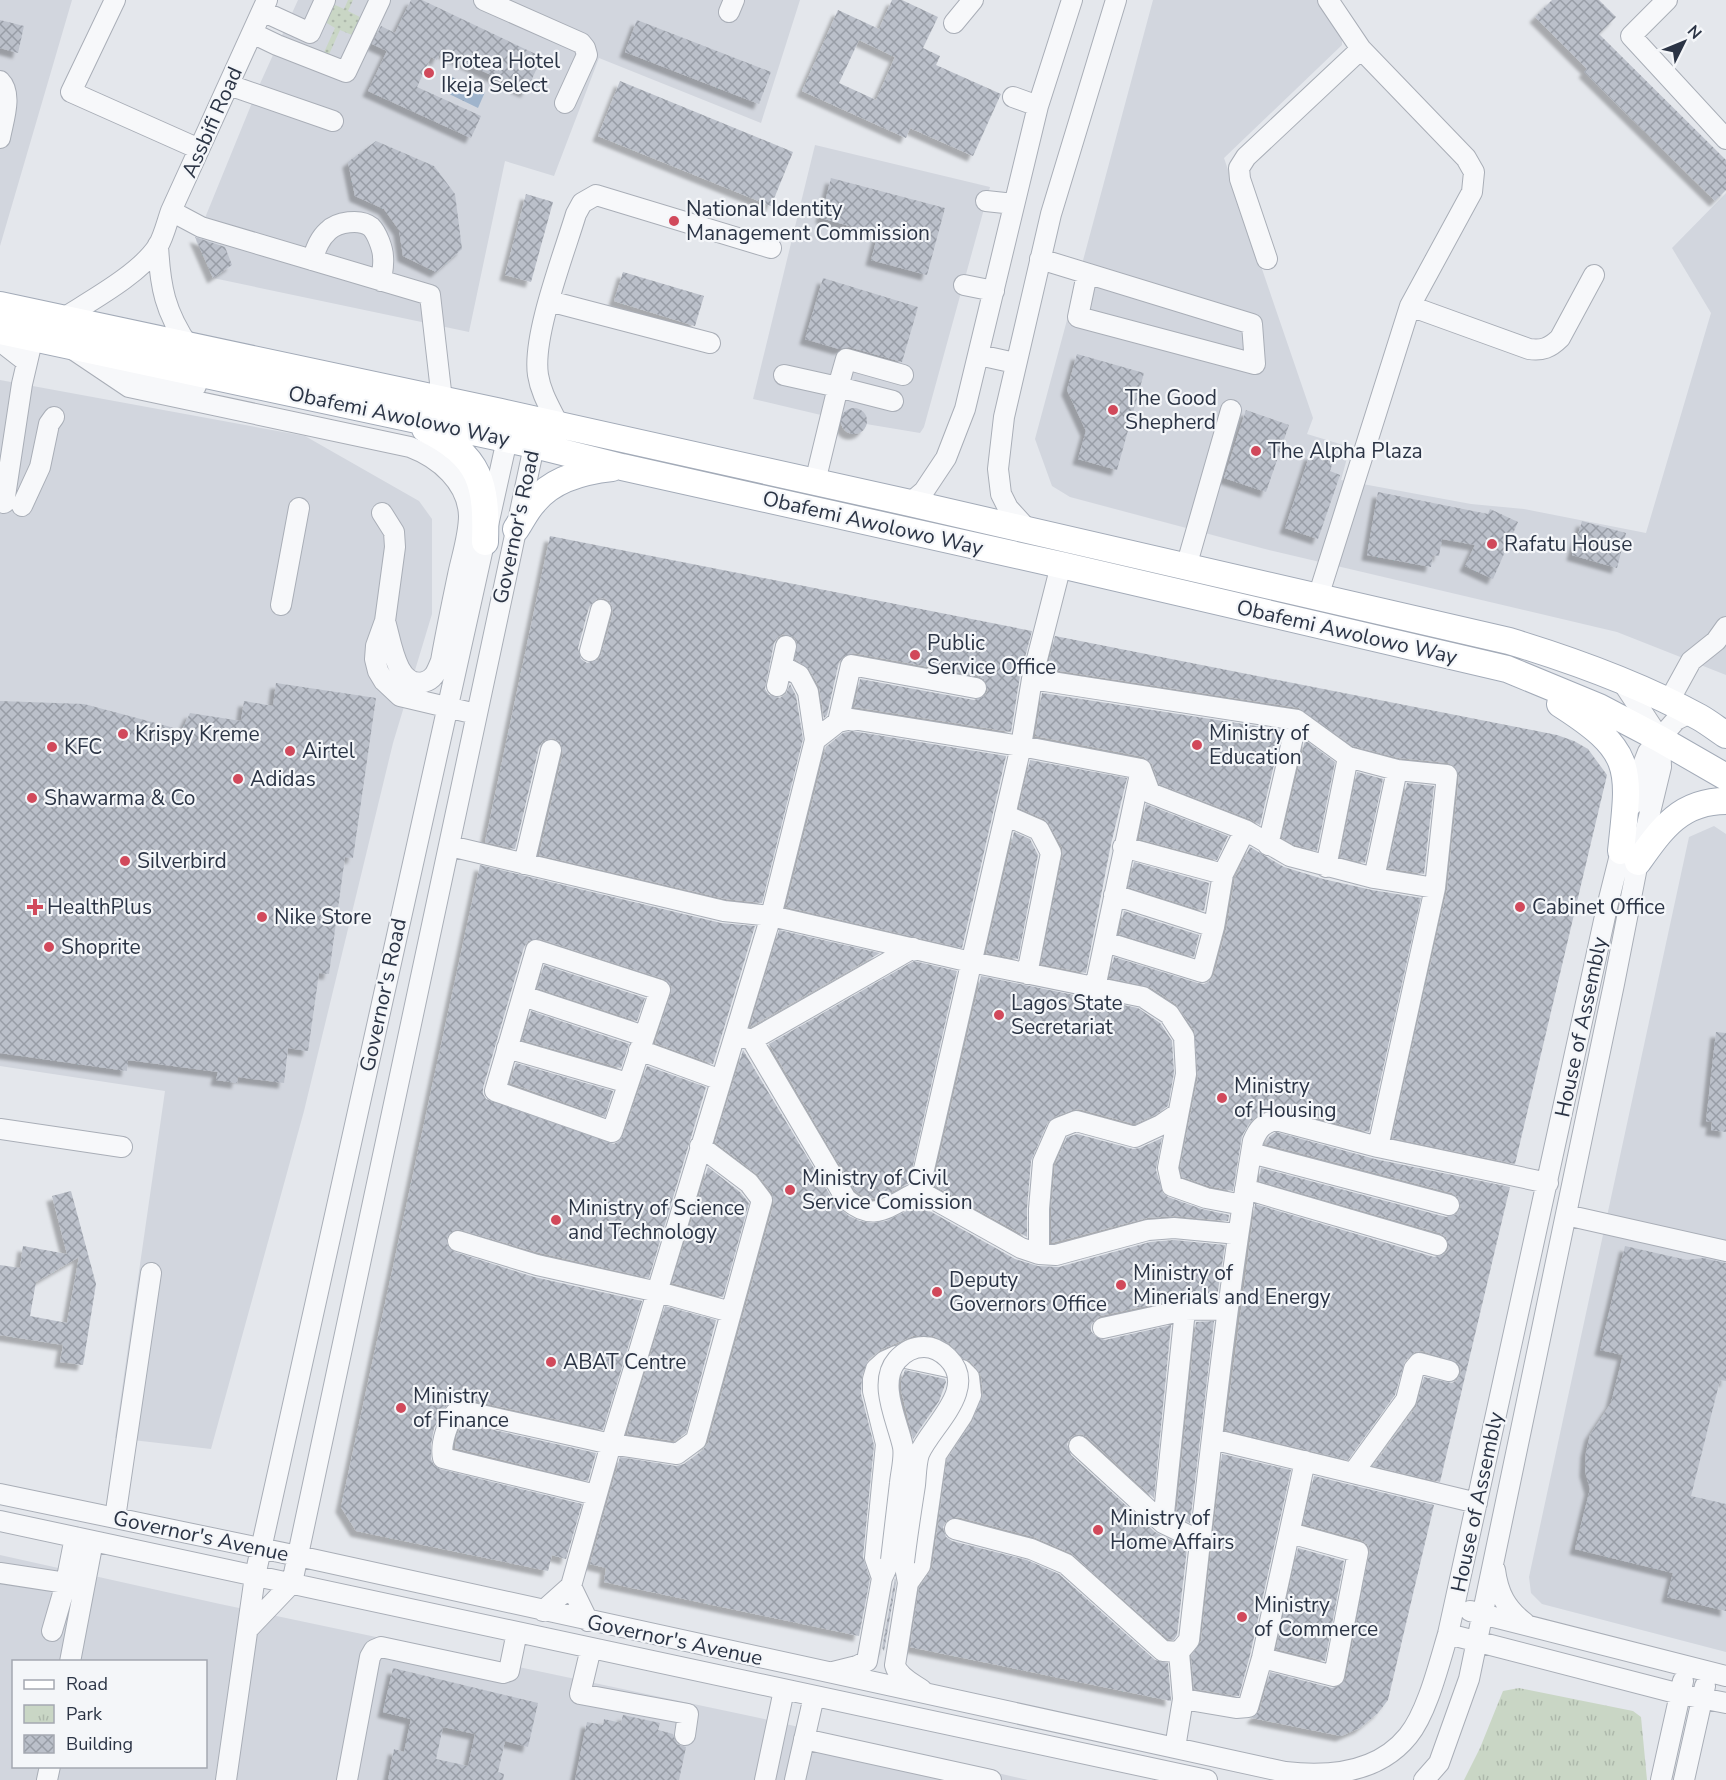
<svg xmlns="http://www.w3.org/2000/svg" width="1726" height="1780" viewBox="0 0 1726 1780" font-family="'Nunito Sans',sans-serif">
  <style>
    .built { fill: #d2d6de; fill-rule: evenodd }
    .grass { fill: url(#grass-dots) }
    .park { fill: url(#park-tufts) }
    .water { fill: url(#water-ripples) }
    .building { fill: url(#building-cross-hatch); fill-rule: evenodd; filter: url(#shadow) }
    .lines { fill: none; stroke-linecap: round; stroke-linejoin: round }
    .minor-casing { stroke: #a9aeb7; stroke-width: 22 }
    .major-casing { stroke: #a3abb8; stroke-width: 28 }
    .minor { stroke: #f7f8fa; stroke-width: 20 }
    .major { stroke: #fff; stroke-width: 26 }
    .minor-bridge-casing { stroke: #a9aeb7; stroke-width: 22; stroke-linecap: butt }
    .minor-bridge { stroke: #f7f8fa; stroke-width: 20 }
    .poi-dot { fill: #d1495b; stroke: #f4f6f9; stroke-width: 2 }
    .labels { text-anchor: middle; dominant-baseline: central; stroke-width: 4.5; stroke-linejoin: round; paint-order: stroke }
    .poi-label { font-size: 21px; fill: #2b3445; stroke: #f4f6f9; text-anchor: start }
    .street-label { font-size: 21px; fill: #2b3445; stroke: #f4f6f9 }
  </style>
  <defs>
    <pattern id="grass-dots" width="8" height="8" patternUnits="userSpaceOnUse" patternTransform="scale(1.5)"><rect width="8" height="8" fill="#c9d6c5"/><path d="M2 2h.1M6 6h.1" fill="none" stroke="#adb8ab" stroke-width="1.8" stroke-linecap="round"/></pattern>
    <pattern id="park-tufts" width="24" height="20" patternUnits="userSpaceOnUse" patternTransform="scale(1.5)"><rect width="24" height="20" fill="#c9d6c5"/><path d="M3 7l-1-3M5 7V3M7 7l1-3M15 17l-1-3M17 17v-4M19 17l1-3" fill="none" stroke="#adb8ab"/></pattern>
    <pattern id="water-ripples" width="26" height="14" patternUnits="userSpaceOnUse" patternTransform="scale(1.5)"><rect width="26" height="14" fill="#9fb4cc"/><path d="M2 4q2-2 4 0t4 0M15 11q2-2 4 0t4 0" fill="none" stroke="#8293a7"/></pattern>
    <pattern id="building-cross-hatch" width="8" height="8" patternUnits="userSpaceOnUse" patternTransform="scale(1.5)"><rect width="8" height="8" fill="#bbc0ca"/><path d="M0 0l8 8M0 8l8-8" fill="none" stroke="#989da6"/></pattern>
    <filter id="shadow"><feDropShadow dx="-5.5" dy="5.5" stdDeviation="1.5" flood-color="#0004"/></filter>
  </defs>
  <rect width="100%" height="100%" fill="#e4e7ec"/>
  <path class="built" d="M0,0h72l-72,246z
    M298,0h502l-39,123 -162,-65 -45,118 -49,-15 -36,171 -256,-54 -17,-37 2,-6 60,-147z
    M1153,0h164l25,37v8l-118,113 89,260 -6,16 43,13 -9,33 130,24 53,5 122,24 65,-220 -39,-65 54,-55v482l-109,-43 -352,-83 -195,-52 -18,-11 -17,-47z
    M815,145l175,42 -66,240 -4,6 -54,-9 -2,6 -7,5 -11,-3 -5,-8 1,-4 -89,-21z
    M0,380l305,56 114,65 13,18v95l-39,129 -89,368 -93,338 -96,-11 50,-347 -165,-25z
    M1714,826l12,8v818l-184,-48 -11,-11 -2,-16 160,-740z
    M0,1555l220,49 535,113 273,63h-1028zM14,1662h192v104h-192z"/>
  <path class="grass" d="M348,0h5l-5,11 12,6 -8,18 -12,-5 -14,31 -5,-2 14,-31 -10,-6 8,-18 11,5z"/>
  <path class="park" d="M1519,1688l114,23 8,6 6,63h-183l16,-32 23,-57z"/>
  <path class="water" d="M452,77l33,15 -7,16 -33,-16z"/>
  <path class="building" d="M411,0h11l120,57 -16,35 -85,-41 -4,9 -6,-3 -14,30 64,29 -10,22 -103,-47 19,-40 -15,-7 9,-18 14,7z
    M892,0h10l36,17 -15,31 17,8 -4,9 65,29 -28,62 -63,-28 -4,10 -104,-47 36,-81 41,19zM859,40l36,17 -19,43 -37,-17z
    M1552,0h47l17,17 -17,17 127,126v30l-11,11 -131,-129 3,-3 -52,-52z
    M0,20l24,6 -6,27 -18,-5z
    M637,20l134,52 -12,32 -134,-52z
    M620,81l173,71 -22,54 -173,-70z
    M376,141l58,25 21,28 7,55 -26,23 -33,-16 -4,-26 -15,-21 -29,-13 -7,-34z
    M831,178l114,30 -18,67 -56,-15 7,-26 -57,-16z
    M526,194l27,8 -22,80 -26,-7z
    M195,237l30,10 7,18 -19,13z
    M623,272l81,24 -9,30 -81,-25z
    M823,278l95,29 -16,55 -53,-15 -10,2 -34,-10z
    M1077,354l67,19 -27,97 -39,-11 8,-28 -19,-41z
    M841 421a13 13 0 1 1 26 0a13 13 0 1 1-26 0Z
    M1246,410l43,15 -23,67 -42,-14z
    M1310,454l23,8 -3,9 10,4 -22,64 -33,-11z
    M1378,492l110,22 2,-5 28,13 -25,57 -28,-13 10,-21 -33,-6 -3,17 -6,-1 -2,12 -64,-12z
    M1582,521l44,12 -9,35 -45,-13z
    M550,536l482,95 -12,45 -9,56 -157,-25 6,-28 114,21 11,-4 3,-6 -4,-11 -6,-3 -125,-23 -10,4 -4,5 -12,53 -3,3 -5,-32 -10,-17 -14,-10 2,-17 -3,-5 -11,-3 -5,3 -4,6 -9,46 4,6 11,3 6,-4 4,-10 6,12 7,43 -41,164 -36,-4 -187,-44 24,-102 -3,-11 -7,-4 -10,3 -4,6 -24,102 -30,-7zM597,599l7,-1 5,3 3,5 1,7 -12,42 -3,5 -11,3 -6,-4 -3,-11 11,-41z
    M1055,636l502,99 17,6 14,8 19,26 -92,389 -123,-26 55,-248 12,-114 -5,-10 -6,-3 -49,-5 -46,-12 -54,-38 -252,-39z
    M276,683l100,15 -23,160 -8,-1 -16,117 -10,-1 -11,78 -20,-3 -4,35 -46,-6 -1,6 -21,-3 2,-8 -90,-12 -1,11 -127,-18v-352l84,3 98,26 8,-17 51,8 3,-20 29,5z
    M1042,693l240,37 -22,95 -10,-6 -91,-35 -7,-20 -8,-7 -109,-21z
    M852,731l154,25 -44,192 -176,-41 40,-160 17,-14z
    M1305,740l30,22 -18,89 -22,-6 -13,-7z
    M1030,760l97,18 -16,66 -25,129 -45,-9 22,-109 -1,-8 -13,-23 -5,-5 -25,-11z
    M1357,772l26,7 -18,84 -25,-6z
    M1407,783l27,3 -10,88 -36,-6z
    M1146,804l82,32 -11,24 -78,-21z
    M1014,832l16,7 8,16 -20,104 -32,-6z
    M1250,847l34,20 39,12 49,11 49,8 -52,234 -90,-24 -16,4 -13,10 -8,14 -9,55 -24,-5 -27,-9 -2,-9 18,-92 -4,-46 -18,-26 -26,-17 -41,-9 5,-21 84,26 6,1 6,-3 4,-6 12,-45 9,-52z
    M1134,862l75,21 -5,28 -76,-24z
    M480,865l241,58 34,3 -42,138 -58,-21 16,-50 1,-6 -8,-8 -124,-40 -12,2 -4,6 -41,141v6l3,5 128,45 5,-3 4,-5 24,-70 59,21 -57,191 -109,-25 -79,-23h-6l-8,7v7l8,8 79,25 108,24 -39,129 -142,-32 -6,1 -8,6 -13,23 -3,17v14l3,6 6,4 142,35 -16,55 -14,-4 -4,16 -192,-40 -15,-24z
    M1124,911l75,24 -5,22 -75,-23z
    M779,930l101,23 -130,74z
    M914,961l43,10 -48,212 -30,15 -11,1 -13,-8 -86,-147z
    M544,965l101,33 -8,23 -100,-33z
    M981,976l157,32 22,15 12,18 2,32 -6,33 -13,9 -21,9 -55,-15 -7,1 -18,7 -6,5 -17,39 -4,47v29l-94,-52z
    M531,1011l98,33 -8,24 -99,-28z
    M1716,1032l10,1v99l-15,-2 1,-8 -6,-1z
    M743,1050l93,155 13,11 11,5 12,2 14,-2 33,-16 96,54 23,7 21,1 91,-25 24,-2 51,5 -8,52 -35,1 -82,18 -5,4 -4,5v6l4,5 10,4 66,-15 -17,173 -67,-61 -6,-3 -6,1 -5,3 -3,6 4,11 84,77 32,16 -10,87 -3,5 -6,-1 -97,-86 -37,-16 -76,-20 -11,3 -4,7 3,10 6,4 75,19 32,14 96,86 13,3 3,38 -261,-54 9,-59 13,-20 15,-109 25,-37 11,-28 -2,-18 -4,-7 -7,-8 -8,-3 -12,-14 -17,-8h-20l-33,14 -12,10 -6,16 -1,18 13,51 -11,112 7,22 -11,57 -255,-54 2,-14 -16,-4 30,-107 56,9 8,-2 19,-14 5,-7 66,-240 -2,-10 -14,-18 -43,-33z
    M516,1063l97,28 -8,26 -95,-34z
    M1276,1132l99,27 135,28 -70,295 -67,-16 43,-59 8,-30 28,6 5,-3 3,-5 1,-7 -4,-6 -35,-11 -7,1 -10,9 -10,34 -47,65 -123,-30 30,-226 179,53 11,-3 4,-6 -3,-11 -6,-4 -181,-52 2,-13 185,49 11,-3 4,-7 -3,-10 -6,-4 -187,-49 5,-8z
    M1077,1134l56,15 7,-1 22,-10 -6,32 7,23 5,4 34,12 27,6 -1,6 -53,-5 -28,2 -96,25v-33l4,-45 12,-28z
    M708,1167l32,25 9,11 -26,94 -51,-14z
    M71,1191l25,93 -13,81 -23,-3 3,-17 -63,-10v-70l20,3 3,-22 44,8 -15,-58zM79,1257l-12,66 -37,-7 6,-34z
    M1625,1246l62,14 16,-2 23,5v118l-6,-1 -29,116 35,8v107l-59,-14 6,-24 -98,-24 15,-60 -5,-18 1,-19 4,-17 21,-32 12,-48 -23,-5z
    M665,1306l51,14 -30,113 -12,8 -47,-7z
    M1214,1321l-8,68 -16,134 -14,-7 20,-194z
    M905,1370l40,9 1,3 -7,19 -26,38 -12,-49v-9z
    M463,1423l133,30 -8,28 -133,-33 2,-13z
    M1222,1454l69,16 -41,185 -11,41h-2l-43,-7 -3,-33 10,-15z
    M1314,1476l120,29 -46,195 -10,13 -18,15 -19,8 -89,-18 8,-8 10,-38 62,16 10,-4 4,-6 24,-129 -3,-5 -6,-4 -58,-16z
    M1298,1548l46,13 -19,100 -49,-12z
    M895,1578l1,5 -12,68 -2,-3z
    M393,1668l145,35 -10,44 -23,-6 -7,31 6,2 -1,6h-115l6,-31 10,3 7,-33 -28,-7zM443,1727l32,7 -7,32 -32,-7z
    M623,1715l37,8 -2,7 15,4 4,10 9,3 -7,33h-104l12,-58 16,3 1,-6 17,4z"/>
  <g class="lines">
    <defs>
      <path id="minor" d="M115,0l-44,92 128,57
        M484,0l97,43 4,5 2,7 -22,48
        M1667,0l-36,36 95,103
        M262,11l48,22 15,-33
        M729,12l5,-12
        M954,23l19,-23
        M252,33l25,12 69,27 34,-72
        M0,81c13,13 3,40 0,57
        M229,85l104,36
        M1013,97l25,9
        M986,201l28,3
        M171,211l30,16 229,68 12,105
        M158,245c2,42 7,67 31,102
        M1040,259l212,65 3,40 -177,-47 9,-43
        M1267,259l-27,-80 -1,-11 7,-11 115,-108
        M312,260c4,-11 7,-21 16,-29 9,-9 32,-13 43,-4 6,6 12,22 12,30 1,8 -1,16 -2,24
        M964,285l30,6
        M549,301l161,42
        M1410,306l119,43c13,2 21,-1 31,-11l34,-63
        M62,319c28,-18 78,-45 96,-73 6,-10 9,-24 13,-35l96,-211
        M0,341l27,21
        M74,350l55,37 281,60c29,11 58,35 59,69 0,19 -7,40 -11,59 -6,29 -12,57 -17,86 -4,9 -6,18 -17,21 -28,7 -33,-42 -39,-61
        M979,355l36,8
        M117,359l23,15 56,12
        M784,375l54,12 8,-28 57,16
        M559,426c-8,-17 -18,-32 -21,-51 -6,-39 26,-121 38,-161l6,-11 14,-8 175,53
        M815,482l23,-95 55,14
        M4,503l18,-119 11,-47
        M910,503l14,-12 22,-33 19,-49 73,-303 34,-106
        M22,506l18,-39 9,-43 5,-7
        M382,513l12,19 1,15 -10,74 -9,25 -1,13 3,12 6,10 16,15 76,18
        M1028,530l-20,-22 -7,-14 -3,-25 6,-52 47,-203 65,-214
        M1186,567l45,-157
        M1318,597l92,-291 62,-114 2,-20 -8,-14 -105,-109 -33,-49
        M281,605l18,-97
        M590,651l11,-41
        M782,666l17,9 9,17 7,48
        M1032,679l265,41 51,37 49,13 50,5 -12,113 -57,259
        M777,686l9,-40
        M1669,701l22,-40 25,-20 10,-14
        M838,722l13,-57 125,23
        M1632,805l7,-30 9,-23 28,-32 14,-7
        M1005,815l34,15 12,23 -24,121
        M1268,845l29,-125
        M450,846l274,65 47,5 200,46 172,35 26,17 15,23 2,37 -18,94 4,18 34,12 37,7
        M1123,847l100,27
        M524,864l27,-114
        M1326,867l22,-110
        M1374,878l23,-108
        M1114,895l100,32
        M1105,942l97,30 12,-45 9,-53 22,-44
        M536,950l124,40 -48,142 -117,-41z
        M1095,988l46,-219
        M523,996l121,40
        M735,1035l17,5 94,159c28,25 43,7 73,-8
        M752,1040l161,-92
        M507,1048l121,35
        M639,1050l82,30
        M0,1129l122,18
        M1251,1153l198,52
        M1245,1189l192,56
        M919,1191l102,-445 11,-67 29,-114
        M919,1191l102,57 18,6 17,1 92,-25 26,-2 64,6
        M1566,1215l160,36
        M458,1241l79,24 121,27 73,20
        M1039,1254v-45l4,-47 15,-34 18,-7 59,16 26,-12 16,-11
        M1103,1328l82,-18 43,-1
        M1212,1439l265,64
        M1079,1446l84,77 37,18
        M1353,1473l53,-73 8,-31 5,-6 30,8
        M0,1494l298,62 987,216c43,5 93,1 123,-36 19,-23 31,-72 40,-102l159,-727 17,-68
        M596,1495l-153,-37c-3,-13 5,-41 16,-48l152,34 66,10 19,-14 66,-240 -13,-17 -49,-37
        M115,1518l36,-245
        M0,1521l1207,259
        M1163,1523l22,-213
        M955,1529l76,20 35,15 97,87 16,1 10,-12c19,-167 36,-333 64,-499 5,-12 10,-18 23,-21l102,27 170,36
        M1495,1570c3,23 11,39 30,53
        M906,1572l2,11 -13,82c3,12 17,18 27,25
        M0,1573l66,10
        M882,1578l-7,-20 11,-114 -13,-53v-12l3,-10 9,-8 11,-5 66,14 7,7 2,18 -9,21 -26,39 -16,111 -12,17
        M571,1586l17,35
        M543,1611l28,-25 40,-142 160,-528 44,-176 23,-18 14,-3 169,27 120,23 9,24 95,37 45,26 84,22 61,10
        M1470,1611l256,65
        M249,1628l43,-45 245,-1151
        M52,1631l14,-48 9,-46
        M1448,1634l232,60 46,9
        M591,1648l-11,46 108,20 -3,21
        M1179,1652l4,47 53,9 12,-1 14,-49 43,-197
        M1262,1658l72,18 24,-124 -68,-19
        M70,1662l23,-121
        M833,1672l24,-6 10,-5 15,-83 5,-11
        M804,1739l187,41
        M1175,1748l8,-49
        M47,1780l3,-14
        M226,1780l29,-204 255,-1150
        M347,1780l23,-123 4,-7 7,-3 122,26 6,-2 8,-39
        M765,1780l19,-90
        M795,1780l19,-84
        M1424,1780l15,-17 30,-84 145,-695 24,-122 23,-95 -1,-28 -39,-59
        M1661,1780l22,-99
        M1684,1780l21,-94"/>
      <path id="major" d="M0,305l501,107 409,91 599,138c66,20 130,43 190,76 9,5 18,12 27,18
        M0,331l534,114 88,22 439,98 446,104 92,38 61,32 66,38
        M425,429c56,27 62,55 60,113
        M516,529c6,-9 11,-20 19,-28 18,-22 49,-30 77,-33
        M1560,704c75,48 70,63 61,147
        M1638,862c24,-34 43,-61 88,-61"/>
    </defs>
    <use href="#minor" class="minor-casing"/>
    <use href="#major" class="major-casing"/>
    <use href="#minor" class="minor"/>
    <use href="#major" class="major"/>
    <defs>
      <path id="minor-bridge" d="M891,1560c3,-25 6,-51 9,-77 1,-11 5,-25 3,-36 -5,-25 -26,-64 -6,-87 7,-8 17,-13 27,-13 10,0 18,5 24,11 31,31 -17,68 -29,96 -3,9 -3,22 -4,31 -4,26 -8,51 -11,77"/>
    </defs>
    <use href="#minor-bridge" class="minor-bridge-casing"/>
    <use href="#minor-bridge" class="minor-bridge"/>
  </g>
  <g class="poi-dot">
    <circle cx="429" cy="73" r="6"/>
    <circle cx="674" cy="221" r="6"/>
    <circle cx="1113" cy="410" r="6"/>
    <circle cx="1256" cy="451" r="6"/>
    <circle cx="1492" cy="544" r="6"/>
    <circle cx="915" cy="655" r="6"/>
    <circle cx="123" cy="734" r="6"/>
    <circle cx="1197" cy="745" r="6"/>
    <circle cx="52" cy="747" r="6"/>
    <circle cx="290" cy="751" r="6"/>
    <circle cx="238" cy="779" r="6"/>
    <circle cx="32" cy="798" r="6"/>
    <circle cx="125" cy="861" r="6"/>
    <path d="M32 898h6v6h6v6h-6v6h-6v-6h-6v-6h6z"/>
    <circle cx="1520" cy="907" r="6"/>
    <circle cx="262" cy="917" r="6"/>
    <circle cx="49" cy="947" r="6"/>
    <circle cx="999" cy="1015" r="6"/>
    <circle cx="1222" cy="1098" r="6"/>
    <circle cx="790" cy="1190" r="6"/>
    <circle cx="556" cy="1220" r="6"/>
    <circle cx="1121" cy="1285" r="6"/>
    <circle cx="937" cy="1292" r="6"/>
    <circle cx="551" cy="1362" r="6"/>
    <circle cx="401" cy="1408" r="6"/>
    <circle cx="1098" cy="1530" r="6"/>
    <circle cx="1242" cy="1617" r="6"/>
  </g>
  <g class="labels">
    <g class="poi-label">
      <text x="441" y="61">Protea Hotel<tspan x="441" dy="24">Ikeja Select</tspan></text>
      <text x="686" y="209">National Identity<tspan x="686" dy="24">Management Commission</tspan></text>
      <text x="1125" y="398">The Good<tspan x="1125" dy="24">Shepherd</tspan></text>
      <text x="1268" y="451">The Alpha Plaza</text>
      <text x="1504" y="544">Rafatu House</text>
      <text x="927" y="643">Public<tspan x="927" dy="24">Service Office</tspan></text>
      <text x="1209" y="733">Ministry of<tspan x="1209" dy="24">Education</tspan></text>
      <text x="135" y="734">Krispy Kreme</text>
      <text x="64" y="747">KFC</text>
      <text x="302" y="751">Airtel</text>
      <text x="250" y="779">Adidas</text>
      <text x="44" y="798">Shawarma &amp; Co</text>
      <text x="137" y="861">Silverbird</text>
      <text x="47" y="907">HealthPlus</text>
      <text x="1532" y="907">Cabinet Office</text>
      <text x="274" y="917">Nike Store</text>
      <text x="61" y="947">Shoprite</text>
      <text x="1011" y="1003">Lagos State<tspan x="1011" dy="24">Secretariat</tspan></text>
      <text x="1234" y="1086">Ministry<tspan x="1234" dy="24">of Housing</tspan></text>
      <text x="802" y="1178">Ministry of Civil<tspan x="802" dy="24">Service Comission</tspan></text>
      <text x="568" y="1208">Ministry of Science<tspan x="568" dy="24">and Technology</tspan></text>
      <text x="1133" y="1273">Ministry of<tspan x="1133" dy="24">Minerials and Energy</tspan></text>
      <text x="949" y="1280">Deputy<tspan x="949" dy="24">Governors Office</tspan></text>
      <text x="563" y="1362">ABAT Centre</text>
      <text x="413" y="1396">Ministry<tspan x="413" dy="24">of Finance</tspan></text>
      <text x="1110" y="1518">Ministry of<tspan x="1110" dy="24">Home Affairs</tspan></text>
      <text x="1254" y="1605">Ministry<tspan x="1254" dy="24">of Commerce</tspan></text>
    </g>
    <g class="street-label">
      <text transform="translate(212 122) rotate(-66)">Assbifi Road</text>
      <text transform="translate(399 416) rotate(12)">Obafemi Awolowo Way</text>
      <text transform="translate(873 523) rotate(13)">Obafemi Awolowo Way</text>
      <text transform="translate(516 527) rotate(-78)">Governor's Road</text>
      <text transform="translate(1347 632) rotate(13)">Obafemi Awolowo Way</text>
      <text transform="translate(383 995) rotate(-78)">Governor's Road</text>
      <text transform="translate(1581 1027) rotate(-78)">House of Assembly</text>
      <text transform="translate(1477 1502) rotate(-78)">House of Assembly</text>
      <text transform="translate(201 1536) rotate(12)">Governor's Avenue</text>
      <text transform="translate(675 1640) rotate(12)">Governor's Avenue</text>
    </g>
  </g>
  <rect x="12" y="1660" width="195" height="108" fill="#f4f6f9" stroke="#a4a8b1" stroke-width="1.5"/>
  <rect x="24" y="1680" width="30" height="9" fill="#ffffff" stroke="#a4a8b1" stroke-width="1.5"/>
  <text x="66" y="1690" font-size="18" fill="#2b3445">Road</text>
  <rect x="24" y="1705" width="30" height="18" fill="url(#park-tufts)" stroke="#a4a8b1" stroke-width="1.5"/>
  <text x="66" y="1720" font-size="18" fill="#2b3445">Park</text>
  <rect x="24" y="1735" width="30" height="18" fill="url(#building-cross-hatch)" stroke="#a4a8b1" stroke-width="1.5"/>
  <text x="66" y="1750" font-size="18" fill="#2b3445">Building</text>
  <g transform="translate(1684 42) rotate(47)" stroke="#f4f6f9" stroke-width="4.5" paint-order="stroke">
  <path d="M0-4.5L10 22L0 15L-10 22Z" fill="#2b3445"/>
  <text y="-9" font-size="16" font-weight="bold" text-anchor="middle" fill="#2b3445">N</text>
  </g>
</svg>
